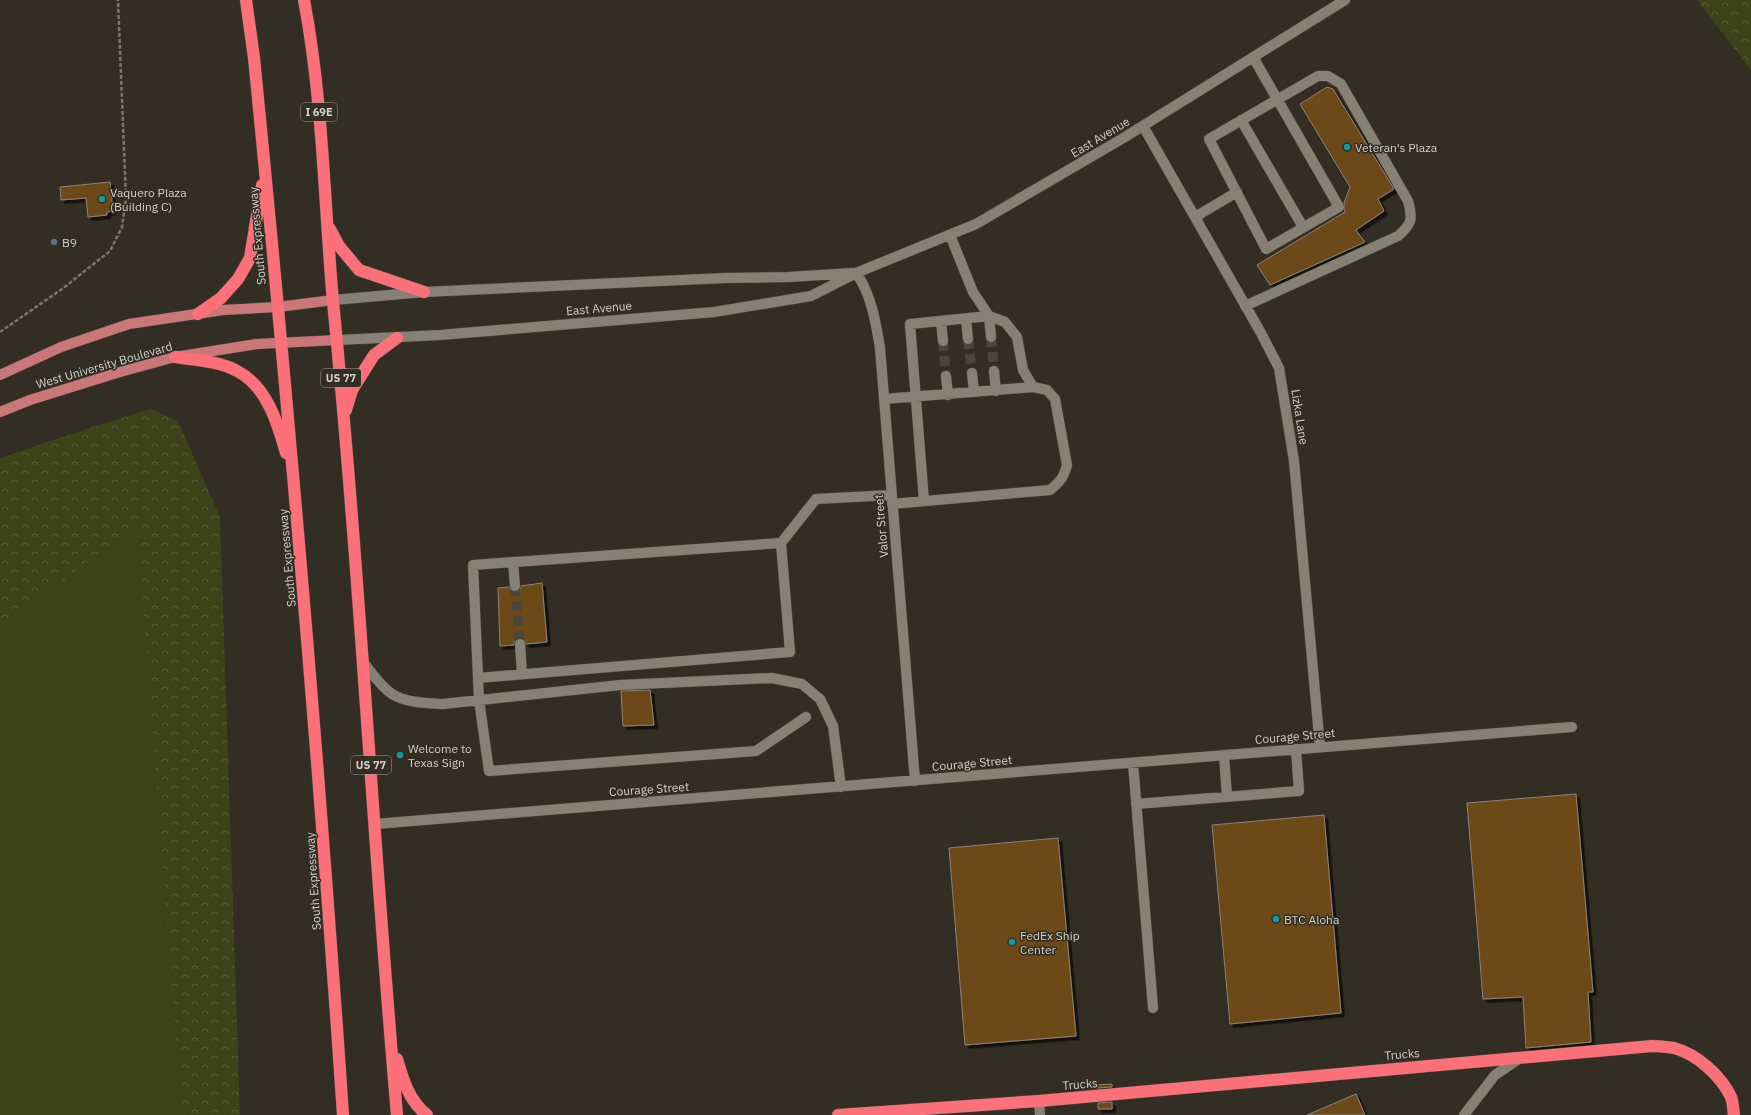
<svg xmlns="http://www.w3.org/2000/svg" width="1751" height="1115" viewBox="0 0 1751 1115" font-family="'IBM Plex Sans',sans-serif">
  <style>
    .forest { fill: url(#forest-crowns) }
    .park { fill: #3c4318 }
    .building { fill: #6c4817; stroke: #8d8378; filter: url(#shadow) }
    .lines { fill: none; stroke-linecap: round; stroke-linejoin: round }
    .minor-tunnel { stroke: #4a463c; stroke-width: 10; stroke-dasharray: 10 5; stroke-linecap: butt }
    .minor-casing { stroke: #4e4b41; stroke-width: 11 }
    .major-casing { stroke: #4e4b41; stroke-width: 11 }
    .highway-casing { stroke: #4e4b41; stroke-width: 13 }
    .path { stroke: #7b776e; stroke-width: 2.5; stroke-dasharray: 4 2; stroke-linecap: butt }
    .minor { stroke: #858174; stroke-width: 10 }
    .major { stroke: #c77; stroke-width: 10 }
    .highway { stroke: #fc7079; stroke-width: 12 }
    .culture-dot { fill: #0f9aa8; stroke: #322e23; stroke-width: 1.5 }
    .service-dot { fill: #5c6f8a; stroke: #322e23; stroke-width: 1.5 }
    .labels { text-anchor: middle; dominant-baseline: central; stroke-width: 3; stroke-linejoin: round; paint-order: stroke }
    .shield { fill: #322e23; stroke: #a3a098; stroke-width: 1 }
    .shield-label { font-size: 11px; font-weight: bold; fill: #d3d1ca }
    .street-label { font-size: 12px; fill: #d3d1ca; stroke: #322e23 }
    .poi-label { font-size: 12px; fill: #d3d1ca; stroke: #322e23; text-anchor: start }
  </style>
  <defs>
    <pattern id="forest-crowns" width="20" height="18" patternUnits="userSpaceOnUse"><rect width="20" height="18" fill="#3c4318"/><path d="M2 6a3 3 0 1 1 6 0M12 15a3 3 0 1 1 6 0" fill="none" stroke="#575d38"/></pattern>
    <filter id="shadow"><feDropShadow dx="3.5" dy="3.5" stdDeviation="0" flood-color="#0009"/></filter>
  </defs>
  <rect width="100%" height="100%" fill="#322e23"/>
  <path class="forest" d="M1697,0h54v70z
    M150,409l28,12 42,96 20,598h-240v-657l83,-28z"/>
  <path class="park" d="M137,525l45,590h-182v-486z"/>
  <path class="building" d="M1327,87l6,2 61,100 -16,10 6,12 -28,19 9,12 -95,43 -13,-20 88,-53 -1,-9 6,-16 -50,-83z
    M110,182l3,29 -6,1v3l-19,2 -2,-19 -25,2 -1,-13z
    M542,583l5,59 -21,2 -3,-6h-4l-5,3v4l-14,1 -2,-58 11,-1 3,5h4l5,-3v-3z
    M650,690l4,35 -31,1 -2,-35z
    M1576,794l17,198h-5l3,50 -65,6 -3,-51 -40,2 -16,-196z
    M1324,815l17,198 -111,11 -18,-199z
    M1058,838l18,198 -111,9 -16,-197z
    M1112,1084v3l-15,1v-3z
    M1356,1094l9,21h-58z
    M1112,1102v7h-14v-6z"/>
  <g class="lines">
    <path class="minor-tunnel" d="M991,337l3,34
      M968,339l4,34
      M943,341l3,35
      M515,586l5,58"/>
    <defs>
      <path id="minor" d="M1241,120l62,107
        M1143,126l118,207 18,35 15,93 26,286
        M1195,217l42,-25
        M856,273c15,20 20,50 24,75l35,433
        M333,300l91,-8 301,-14 64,-1 63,-4
        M1245,306l153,-70c14,-12 15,-17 10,-35l-67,-117 -13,-8h-10l-109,63 57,110 73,-42 -86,-150
        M966,319l2,20
        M941,321l2,20
        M338,340l102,-5 274,-23 97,-16 45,-23 120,-49 149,-87 220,-137
        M994,371l2,20
        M972,373l2,19
        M946,376l2,19
        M884,399l149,-12
        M924,501l-14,-177 79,-8 2,21
        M892,504l158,-14c10,-8 14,-13 17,-25l-12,-66 -8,-9 -14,-3 -10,-17 -6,-33 -12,-15 -16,-6 -16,-24 -23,-57
        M513,562l2,24
        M520,644l2,30
        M363,662c9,11 17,24 29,32 14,9 35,9 51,10l177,-19 152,-7 30,6 18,15 13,27 8,61
        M478,678l312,-26 -9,-109
        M806,717l-50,34 -267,20 -10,-71 -6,-135 308,-22 35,-44 76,-4
        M1224,755l3,42
        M1133,763l20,245
        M1136,804l163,-13 -3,-42
        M375,824l1197,-97
        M1039,1101l1,14
        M1464,1115l31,-40 25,-17"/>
      <path id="major" d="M0,375l61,-28 68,-23 94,-14 55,-3 55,-7
        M0,412l30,-12 90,-28 55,-15 82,-13 81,-4"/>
      <path id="highway" d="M246,0l8,58c35,352 65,704 89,1057
        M304,0c19,100 20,201 29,302 27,271 40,542 64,813
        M330,229l9,17 20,24 65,22
        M198,314l23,-16 17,-19 12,-21 12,-73
        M175,357c20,3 44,4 62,14 30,15 41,53 49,82
        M346,410l6,-20 22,-35 23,-17
        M397,1059c6,21 12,42 30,56
        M838,1115l201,-14 613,-55c7,0 15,1 22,2 23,6 47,28 57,49 2,5 2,12 3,18"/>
    </defs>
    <use href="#minor" class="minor-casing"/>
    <use href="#major" class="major-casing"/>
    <use href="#highway" class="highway-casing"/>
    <path class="path" d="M0,332l62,-43 48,-38 12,-24 4,-28 -8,-199"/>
    <use href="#minor" class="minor"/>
    <use href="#major" class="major"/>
    <use href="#highway" class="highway"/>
  </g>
  <g class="culture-dot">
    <circle cx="1347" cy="147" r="4"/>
    <circle cx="102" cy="199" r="4"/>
    <circle cx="400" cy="755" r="4"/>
    <circle cx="1276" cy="919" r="4"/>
    <circle cx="1012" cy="942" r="4"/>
  </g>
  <circle class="service-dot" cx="54" cy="242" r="4"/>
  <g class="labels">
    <g class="shield">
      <rect x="301" y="103" width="36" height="18" rx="3"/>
      <rect x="321" y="369" width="40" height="18" rx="3"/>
      <rect x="351" y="756" width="40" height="18" rx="3"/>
    </g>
    <g class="shield-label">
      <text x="319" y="112">I 69E</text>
      <text x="341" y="378">US 77</text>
      <text x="371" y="765">US 77</text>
    </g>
    <g class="street-label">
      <text transform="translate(1100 137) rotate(-31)">East Avenue</text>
      <text transform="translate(257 236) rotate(-95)">South Expressway</text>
      <text transform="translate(599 308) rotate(-5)">East Avenue</text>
      <text transform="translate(104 365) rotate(-16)">West University Boulevard</text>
      <text transform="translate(1300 417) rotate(81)">Lizka Lane</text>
      <text transform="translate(881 526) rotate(-95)">Valor Street</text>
      <text transform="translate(287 558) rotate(-95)">South Expressway</text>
      <text transform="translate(1295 736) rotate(-5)">Courage Street</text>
      <text transform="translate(972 763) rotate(-5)">Courage Street</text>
      <text transform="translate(649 789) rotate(-4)">Courage Street</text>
      <text transform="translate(313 881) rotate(-94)">South Expressway</text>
      <text transform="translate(1402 1054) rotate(-5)">Trucks</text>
      <text transform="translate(1080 1084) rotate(-5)">Trucks</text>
    </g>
    <g class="poi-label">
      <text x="1355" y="147">Veteran's Plaza</text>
      <text x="110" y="192">Vaquero Plaza<tspan x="110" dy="14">(Building C)</tspan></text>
      <text x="62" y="242">B9</text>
      <text x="408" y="748">Welcome to<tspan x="408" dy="14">Texas Sign</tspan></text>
      <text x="1284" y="919">BTC Aloha</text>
      <text x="1020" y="935">FedEx Ship<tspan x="1020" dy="14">Center</tspan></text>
    </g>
  </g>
</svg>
